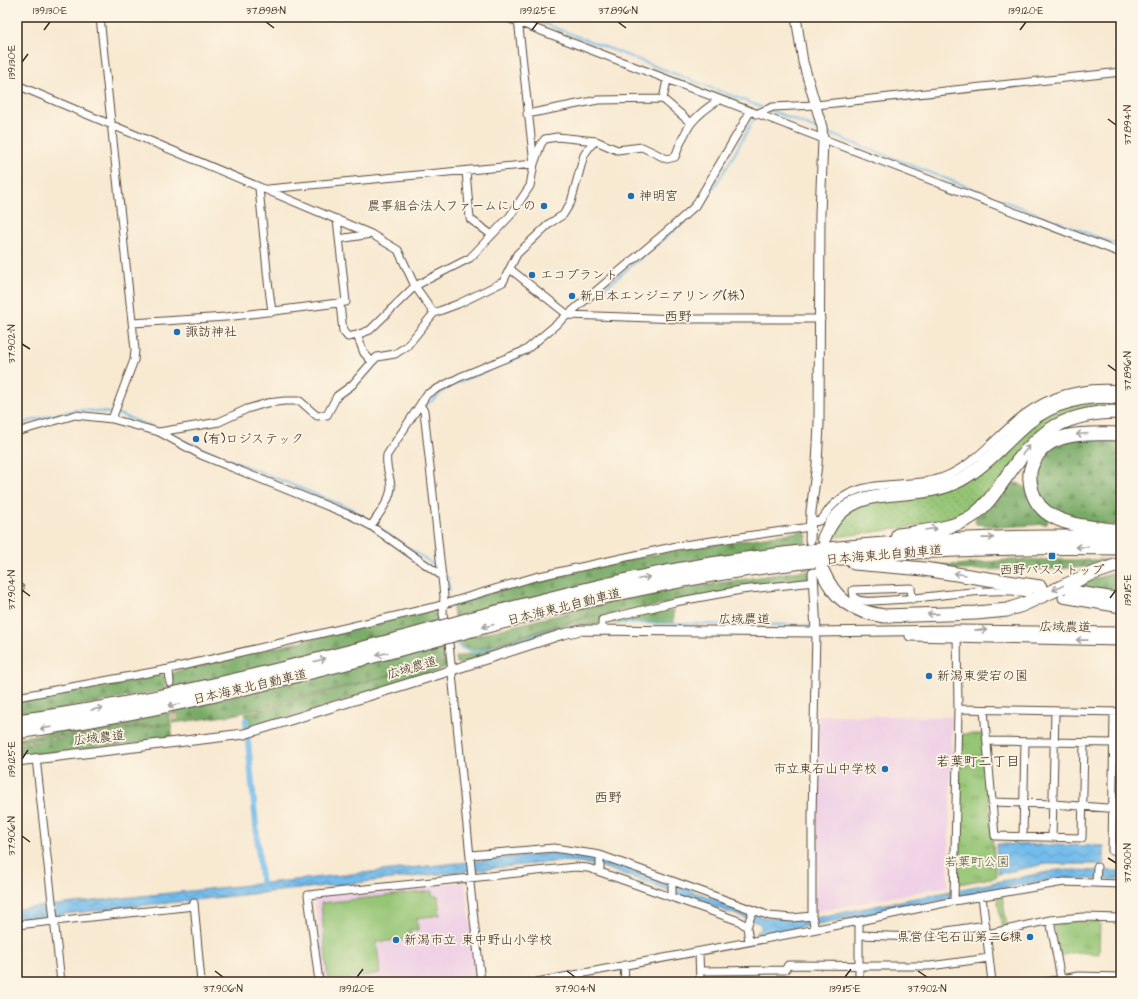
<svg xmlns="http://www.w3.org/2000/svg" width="1138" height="999" viewBox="0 0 1138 999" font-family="'Architects Daughter','Klee One',sans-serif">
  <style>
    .built { fill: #efd0e6 }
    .grass { fill: url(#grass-dots); stroke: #687849 }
    .forest { fill: url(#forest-firs); stroke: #5a6a42 }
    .park { fill: url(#park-tufts); stroke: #687849 }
    .pitch { fill: #95c574; stroke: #687849 }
    .water { fill: url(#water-waves); stroke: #577385 }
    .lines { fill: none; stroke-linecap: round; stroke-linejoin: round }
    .stream { stroke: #73bcec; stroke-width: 2 }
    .canal { stroke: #73bcec; stroke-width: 6 }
    .minor-tunnel { stroke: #d2c3ad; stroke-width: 7; stroke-dasharray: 7 3.5; stroke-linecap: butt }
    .minor-casing { stroke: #574739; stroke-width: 9 }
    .tertiary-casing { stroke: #574739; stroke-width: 11 }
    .motorway-casing { stroke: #574739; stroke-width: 15 }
    .minor { stroke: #fff; stroke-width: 7 }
    .tertiary { stroke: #fff; stroke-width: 9 }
    .motorway { stroke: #fff; stroke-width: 13 }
    .motorway-bridge-casing { stroke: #574739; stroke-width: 15; stroke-linecap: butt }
    .motorway-bridge { stroke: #fff; stroke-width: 13 }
    .oneway { stroke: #a79f9a }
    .ticks { fill: none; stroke: #3b2a1e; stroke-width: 1.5 }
    .poi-dot { fill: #1f6fb2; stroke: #fcf5e5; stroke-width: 1.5 }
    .labels { text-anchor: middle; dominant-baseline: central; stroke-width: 3.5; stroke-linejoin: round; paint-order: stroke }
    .poi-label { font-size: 13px; fill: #3b2a1e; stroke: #fcf5e5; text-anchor: start }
    .street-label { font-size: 13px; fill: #3b2a1e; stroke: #fcf5e5 }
    .park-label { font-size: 13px; fill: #565838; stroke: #fcf5e5 }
    .neighbourhood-label { font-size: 14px; fill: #3b2a1e; stroke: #fcf5e5 }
    .neatline { fill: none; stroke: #3b2a1e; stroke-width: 1.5 }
    .ticks-label { font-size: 10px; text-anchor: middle; fill: #3b2a1e }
  </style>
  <defs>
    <pattern id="grass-dots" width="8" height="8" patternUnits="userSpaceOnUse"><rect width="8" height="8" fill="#95c574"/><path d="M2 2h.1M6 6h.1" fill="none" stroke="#7ba05f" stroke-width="1.8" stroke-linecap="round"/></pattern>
    <pattern id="forest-firs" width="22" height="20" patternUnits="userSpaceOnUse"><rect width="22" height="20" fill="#78aa66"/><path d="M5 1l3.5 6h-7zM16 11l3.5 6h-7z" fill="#648b53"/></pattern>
    <pattern id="park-tufts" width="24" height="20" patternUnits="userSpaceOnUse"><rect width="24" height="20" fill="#95c574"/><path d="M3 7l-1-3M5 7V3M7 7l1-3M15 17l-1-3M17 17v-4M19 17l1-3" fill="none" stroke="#7ba05f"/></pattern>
    <pattern id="water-waves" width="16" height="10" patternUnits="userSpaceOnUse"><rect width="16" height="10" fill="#73bcec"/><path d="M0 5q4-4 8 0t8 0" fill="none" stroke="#6099bf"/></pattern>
  </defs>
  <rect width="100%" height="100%" fill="#fcf5e5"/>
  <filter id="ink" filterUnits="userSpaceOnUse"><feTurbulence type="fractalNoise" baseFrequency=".025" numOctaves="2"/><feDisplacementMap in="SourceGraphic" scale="8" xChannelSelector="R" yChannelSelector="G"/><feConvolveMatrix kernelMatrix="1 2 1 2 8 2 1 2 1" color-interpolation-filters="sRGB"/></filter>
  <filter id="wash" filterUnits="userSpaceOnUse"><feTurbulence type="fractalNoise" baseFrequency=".012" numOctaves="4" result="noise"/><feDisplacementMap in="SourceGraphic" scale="16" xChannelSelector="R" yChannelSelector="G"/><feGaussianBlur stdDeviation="0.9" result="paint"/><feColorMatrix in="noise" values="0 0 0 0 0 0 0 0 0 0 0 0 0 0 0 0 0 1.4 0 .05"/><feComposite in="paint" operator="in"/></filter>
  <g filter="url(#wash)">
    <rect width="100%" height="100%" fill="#f8e9d1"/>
    <path class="built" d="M819,715l133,2 -4,169 -133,26z
      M465,882l13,100h-154l-9,-85z"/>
    <path class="grass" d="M1121,401v7l-52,8 -64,59 -37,41 -21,6 -117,16 3,-10 20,-20 22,-7 44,-3 126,-83 24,-10z"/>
    <path class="forest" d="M1121,437v89c-27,-2 -73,-7 -85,-36 -2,-7 0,-17 0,-25l17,-20 18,-6z
      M1007,483h11l8,5 22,29 -1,7 -45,3 -26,-3 -1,-7z
      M803,531l4,4 -1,7 -119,20 -233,55 -2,-14 144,-36 66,-14z
      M1007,560h105l-1,4 -7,2 -49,3 -97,1 -23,-3v-3l23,1z
      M1121,570v26l-51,-9z
      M799,571h10l1,7 -3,2 -180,31 -38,5 -117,35 -10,-3 -6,-8 183,-45z
      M674,610v13h-69l37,-11z
      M429,611l8,3 2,7 -120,33 -149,35c-1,-8 -1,-15 7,-18z
      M615,614l-15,9 -31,2 -91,25 107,-32z
      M587,625h13l-39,6 -102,33 -3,-2 -1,-5c12,-3 24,-5 36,-8 32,-9 63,-20 96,-24z
      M445,643l2,15 -39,12 -175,45 -60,8v-12z
      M447,660v6l-9,5 -189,59 -4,-16z
      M161,674l4,3 2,13 -150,27v-16l88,-14z
      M170,712l1,11 -154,19v-4z
      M171,724l2,15 -156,18v-13z"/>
    <path class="park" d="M961,734h22l13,143 -37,7z
      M1002,895l5,31 -5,2 -5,-31z
      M1062,921l38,1 -1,32 -23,-2 -17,4 -6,-33z"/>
    <path class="pitch" d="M432,891v5h6l2,19 -23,3 1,12h-8l1,9 -34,3 3,31 -52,9 -7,-79z"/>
    <path class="water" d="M996,844l108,2v18h-59l-47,10z
      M553,853l51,6 162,59h49l243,-48 63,1v8h-69l-296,57 -1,-3 7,-5 -3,-5 -156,-56 -22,-5 -20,-1 -544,58v-10z"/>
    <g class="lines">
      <path class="stream" d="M527,17l237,91
        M770,110l49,20
        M825,132l296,114
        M589,301l112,-93 29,-46 25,-45
        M424,407l28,-22 66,-27 7,-5
        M116,413l37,14
        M17,425c20,-6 40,-13 61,-15 9,-1 23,3 34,3
        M179,439l173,70 82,56
        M392,497l2,-11
        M448,577l2,15
        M621,623l189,2
        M455,642l6,6 14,4 88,-25"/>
      <path class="canal" d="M246,720l16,168"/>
    </g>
  </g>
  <g filter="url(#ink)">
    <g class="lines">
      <path class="minor-tunnel" d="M170,683l2,38"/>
      <defs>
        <path id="minor" d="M100,17l35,333 -1,10 -22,59
          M505,17l616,236
          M17,85l354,149 27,16 17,36 19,27
          M663,99l4,-19
          M527,114l71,-14 65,-1 28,24
          M756,114l17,-7 43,-2 305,-33
          M466,171l4,48 22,16
          M259,188l9,93 4,31
          M268,189l266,-25 -16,-145
          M339,239l32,-5
          M510,269l58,46 112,4h141
          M340,304l3,27 5,6 9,-2 7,18 8,9
          M133,323l93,-6 120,-15 -9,-83
          M357,335l13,-5 45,-44 55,-28 40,-42 20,-30 4,-22 7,-20 4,-5 12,-2 39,4
          M420,405l4,6 20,185 -1,18 6,29 23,234 -2,7 11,98
          M17,432l58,-17 37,4 47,13 42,23 151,61 19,10 71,50
          M159,432l60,-10 28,-13 20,-6 18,-2h15l17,15 10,-1 10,-19 15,-11 20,-23 5,-5 18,-3 12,-8 27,-33 24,-9 45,-22 14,-28 33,-31 13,-8 8,-13 13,-47 7,-10 5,-4 21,9 25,-3 25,12 8,-2c11,-30 17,-40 44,-57
          M810,522c3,0 6,0 9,-1 5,-2 8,-10 12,-14 6,-6 14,-12 22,-15 30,-13 65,-3 95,-17 25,-11 42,-31 62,-49 31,-29 69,-41 111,-37
          M371,526c7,-11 20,-26 20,-40 -1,-11 -6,-20 -4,-31l40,-61 33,-17 66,-27 147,-124 22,-20 55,-94
          M17,589l3,-1
          M912,599l-1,-11 -58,2 1,8c10,6 25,2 36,2 44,-2 96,-14 139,-7
          M602,631v-11l73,-18 66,-12 73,-8
          M169,669l1,14
          M17,697l152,-28 265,-62 101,-30 142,-31 133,-19
          M958,709l163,3
          M984,710l11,126 87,2 2,-95
          M1114,712l-2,139h9
          M987,741l127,2
          M36,758l25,224
          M992,802l61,2 68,5
          M1023,836l2,-94
          M1052,838l3,-127
          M470,855l84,-7 46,7 170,61 22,2 20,-2
          M600,868v-12
          M1096,882l1,-15
          M982,896l10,86
          M672,897v-16
          M954,901l4,-192 -1,-77
          M194,903l7,79
          M1050,920l11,59
          M17,925l177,-19
          M747,927l6,-17
          M815,929l-3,-13v-100l4,-184
          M934,933l52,-8
          M987,934l63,-14 33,-3 38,1
          M859,935l58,2
          M699,952l1,30
          M624,965l1,17
          M700,971l85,-1 3,-5 142,1 59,-8
          M319,982l-11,-87 267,-28 13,1 12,4 139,49 8,6 2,14
          M537,982l322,-61 95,-20 110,-19 57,2
          M859,982v-61
          M1046,982l32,-6 43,1"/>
        <path id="tertiary" d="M796,17l7,45 19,65 1,13 -3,73 -1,211 -2,40 -6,47 -1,29
          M813,573l3,59
          M1063,598l58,10
          M910,636l211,5
          M17,761l227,-27 202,-62 117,-38 18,-4 235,2 141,-2 164,2"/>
        <path id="motorway" d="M1113,530c-21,-3 -49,-4 -67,-18 -10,-8 -15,-20 -16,-32 -1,-7 1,-14 5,-21 15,-30 58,-25 86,-25
          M898,535c25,-4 55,-5 76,-20 15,-12 24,-27 35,-42 30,-44 58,-61 112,-61
          M824,538c25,-63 87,-32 136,-58 26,-14 45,-38 67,-57 25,-21 62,-30 94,-25
          M854,563l70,6 116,18
          M822,570c13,30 29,41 62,46l92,-3 31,-3 15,-5 66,-30 33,-11
          M1072,592l49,8
          M470,619c77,-20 156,-41 235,-54 138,-22 277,-30 416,-28
          M472,630c98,-26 198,-51 300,-64 116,-16 232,-20 349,-18
          M17,721c136,-18 268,-52 400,-87
          M17,732c137,-19 270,-53 403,-88"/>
      </defs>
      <use href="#minor" class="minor-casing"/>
      <use href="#tertiary" class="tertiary-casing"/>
      <use href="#motorway" class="motorway-casing"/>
      <use href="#minor" class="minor"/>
      <use href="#tertiary" class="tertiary"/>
      <use href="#motorway" class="motorway"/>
      <defs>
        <path id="motorway-bridge" d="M417,634l53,-15
          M420,644l52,-14"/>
      </defs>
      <use href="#motorway-bridge" class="motorway-bridge-casing"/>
      <use href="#motorway-bridge" class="motorway-bridge"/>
    </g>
    <defs><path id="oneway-shaft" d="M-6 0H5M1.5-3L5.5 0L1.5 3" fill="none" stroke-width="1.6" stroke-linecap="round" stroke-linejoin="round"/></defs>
    <g class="oneway">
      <use href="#oneway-shaft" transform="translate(1082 434) rotate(175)"/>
      <use href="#oneway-shaft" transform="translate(1026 450) rotate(-50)"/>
      <use href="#oneway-shaft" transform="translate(931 529) rotate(-9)"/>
      <use href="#oneway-shaft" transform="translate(988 538) rotate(-1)"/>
      <use href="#oneway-shaft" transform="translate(1082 547) rotate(-180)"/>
      <use href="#oneway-shaft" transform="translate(960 574) rotate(-171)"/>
      <use href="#oneway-shaft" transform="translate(644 578) rotate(-12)"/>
      <use href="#oneway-shaft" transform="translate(1058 588) rotate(154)"/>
      <use href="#oneway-shaft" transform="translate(933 614) rotate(179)"/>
      <use href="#oneway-shaft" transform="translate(488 626) rotate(165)"/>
      <use href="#oneway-shaft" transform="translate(981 630) rotate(1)"/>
      <use href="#oneway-shaft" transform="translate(1082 640) rotate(-179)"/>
      <use href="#oneway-shaft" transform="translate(382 654) rotate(165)"/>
      <use href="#oneway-shaft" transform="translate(320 660) rotate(-15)"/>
      <use href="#oneway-shaft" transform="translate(174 705) rotate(168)"/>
      <use href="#oneway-shaft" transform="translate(97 709) rotate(-10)"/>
      <use href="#oneway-shaft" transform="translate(46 728) rotate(172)"/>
    </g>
  </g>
  <path class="ticks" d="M266,22l8,6M618,22l8,6M44,30l6,-8M532,30l6,-8M1020,30l6,-8M22,62l6,-8M1108,119l8,6M22,344l8,5M1108,365l8,6M22,590l8,6M1110,598l6,-8M22,759l6,-9M22,836l8,6M1108,858l8,5M215,971l8,6M567,971l8,6M918,971l9,6M357,977l6,-8M845,977l6,-8"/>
  <g class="poi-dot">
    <circle cx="631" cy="196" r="4"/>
    <circle cx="544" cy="206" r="4"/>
    <circle cx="532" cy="275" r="4"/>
    <circle cx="572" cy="296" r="4"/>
    <circle cx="177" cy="332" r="4"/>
    <circle cx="196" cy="439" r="4"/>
    <rect x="1048" y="552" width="8" height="8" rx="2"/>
    <circle cx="929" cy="676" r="4"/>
    <circle cx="885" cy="769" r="4"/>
    <circle cx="1030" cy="937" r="4"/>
    <circle cx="396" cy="940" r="4"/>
  </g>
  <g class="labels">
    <g class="poi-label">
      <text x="639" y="196">神明宮</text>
      <text x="536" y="206" text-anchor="end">農事組合法人ファームにしの</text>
      <text x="540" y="275">エコプラント</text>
      <text x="580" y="296">新日本エンジニアリング(株)</text>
      <text x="185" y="332">諏訪神社</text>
      <text x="204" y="439">(有)ロジステック</text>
      <text x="1052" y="570" text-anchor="middle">西野バスストップ</text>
      <text x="937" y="676">新潟東愛宕の園</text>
      <text x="877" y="769" text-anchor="end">市立東石山中学校</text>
      <text x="1022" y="937" text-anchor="end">県営住宅石山第二6棟</text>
      <text x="404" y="940">新潟市立 東中野山小学校</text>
    </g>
    <g class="street-label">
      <text transform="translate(884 555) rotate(-5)">日本海東北自動車道</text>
      <text transform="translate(564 607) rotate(-14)">日本海東北自動車道</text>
      <text x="744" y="619">広域農道</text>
      <text transform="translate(1065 627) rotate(1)">広域農道</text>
      <text transform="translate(412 668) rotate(-16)">広域農道</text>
      <text transform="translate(250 687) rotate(-13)">日本海東北自動車道</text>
      <text transform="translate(99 738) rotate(-6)">広域農道</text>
    </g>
    <g class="park-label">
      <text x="977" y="862">若葉町公園</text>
    </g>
    <g class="neighbourhood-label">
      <text x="678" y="317">西野</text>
      <text x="978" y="762">若葉町二丁目</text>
      <text x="608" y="798">西野</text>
    </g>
  </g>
  <rect width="1138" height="999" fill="none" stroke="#fcf5e5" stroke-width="44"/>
  <rect x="22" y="22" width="1094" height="955" class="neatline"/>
  <g class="ticks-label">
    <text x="50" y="14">139.130°E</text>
    <text x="266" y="14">37.898°N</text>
    <text x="538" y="14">139.125°E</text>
    <text x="618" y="14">37.896°N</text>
    <text x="1026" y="14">139.120°E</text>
    <text transform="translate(11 62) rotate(-90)" y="4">139.130°E</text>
    <text transform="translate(1127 125) rotate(-90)" y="4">37.894°N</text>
    <text transform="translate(11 344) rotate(-90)" y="4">37.902°N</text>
    <text transform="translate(1127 371) rotate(-90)" y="4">37.896°N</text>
    <text transform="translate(1127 590) rotate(-90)" y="4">139.115°E</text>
    <text transform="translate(11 590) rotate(-90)" y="4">37.904°N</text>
    <text transform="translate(11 759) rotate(-90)" y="4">139.125°E</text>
    <text transform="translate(11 836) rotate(-90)" y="4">37.906°N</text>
    <text transform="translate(1127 863) rotate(-90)" y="4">37.900°N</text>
    <text x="223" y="992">37.906°N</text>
    <text x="357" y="992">139.120°E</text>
    <text x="575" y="992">37.904°N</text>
    <text x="845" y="992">139.115°E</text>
    <text x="927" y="992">37.902°N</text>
  </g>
</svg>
